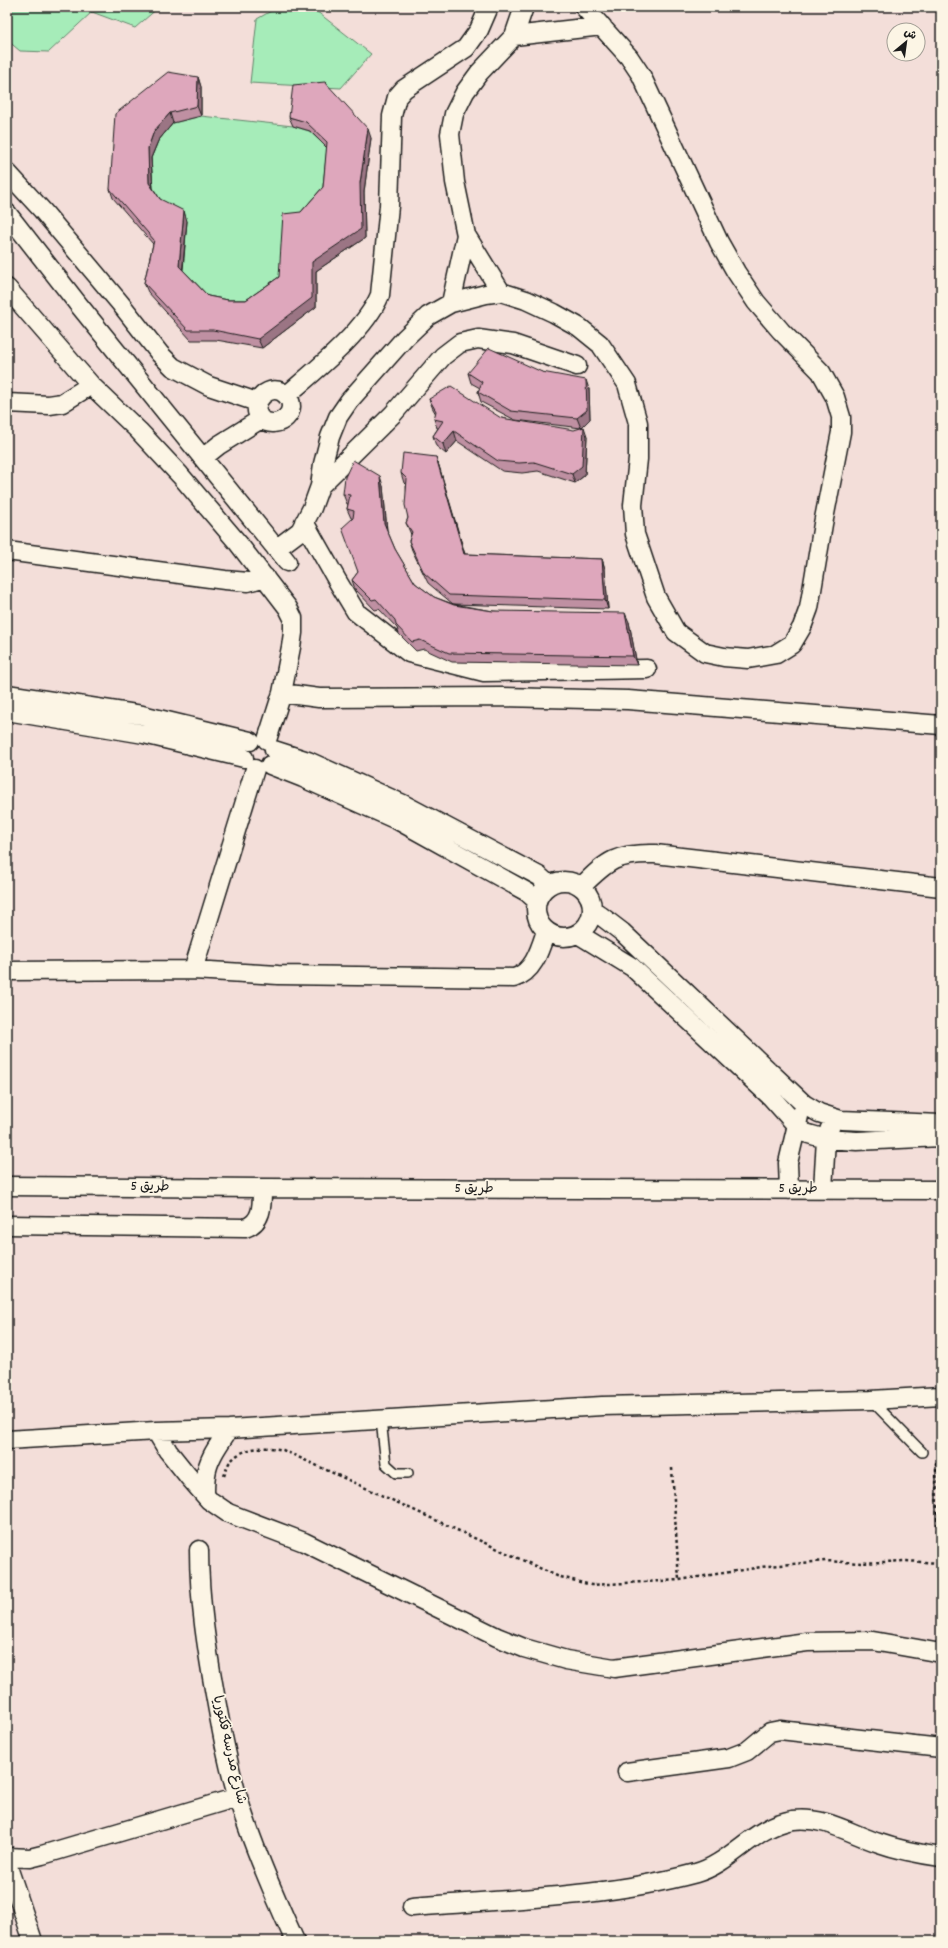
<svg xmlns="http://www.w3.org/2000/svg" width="948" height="1948" viewBox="0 0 948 1948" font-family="Dekko,'Playpen Sans Arabic',sans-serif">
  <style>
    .green { fill: #a6ecb9; stroke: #61846a }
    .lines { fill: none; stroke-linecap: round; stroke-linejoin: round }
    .service-casing { stroke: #1c1c1c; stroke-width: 12 }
    .minor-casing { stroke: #1c1c1c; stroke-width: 21 }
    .path { stroke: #1c1c1c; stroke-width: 2.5; stroke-dasharray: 3 3; stroke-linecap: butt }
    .service { stroke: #fcf5e5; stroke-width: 9 }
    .minor { stroke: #fcf5e5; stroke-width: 18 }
    .wall { fill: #bf90a2; stroke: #1c1c1c }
    .shaded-wall { fill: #9b7584; stroke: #1c1c1c }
    .building { fill: #dea7bc; stroke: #1c1c1c }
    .labels { text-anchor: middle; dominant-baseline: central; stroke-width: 3.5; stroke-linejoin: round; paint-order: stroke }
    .street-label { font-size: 14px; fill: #1c1c1c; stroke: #fcf5e5 }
  </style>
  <rect width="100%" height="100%" fill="#f3ded9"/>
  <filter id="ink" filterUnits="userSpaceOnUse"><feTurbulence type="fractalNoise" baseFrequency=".025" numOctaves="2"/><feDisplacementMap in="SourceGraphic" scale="8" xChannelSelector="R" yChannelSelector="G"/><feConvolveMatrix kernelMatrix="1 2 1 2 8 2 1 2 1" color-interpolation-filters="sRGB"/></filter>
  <g filter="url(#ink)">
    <path class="green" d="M7,7h152l-24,21 -43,-16 -43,40 -29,-1 -13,-11z
      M278,7h33l60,47 -30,34 -91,-5 7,-64z
      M201,116l92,10 16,5 22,20 -4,45 -45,90 -32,24 -38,-5 -30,-30 -19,-66 -10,-17 -2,-34 7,-17 15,-18z"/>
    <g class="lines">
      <defs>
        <path id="service" d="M872,1401l50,51
          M381,1420l5,44 10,9h12"/>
        <path id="minor" d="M514,36l88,-10
          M7,172l35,38 78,93 40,51 13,13 36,19 48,16
          M7,213l71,91 209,258
          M7,288l84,97 48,46 41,44 58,68 50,65 5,10v15l-2,14 -9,46 -15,47
          M501,292l-35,-57 -11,-53 -5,-48 4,-20 11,-22 14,-19 35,-37 10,-29
          M451,303l15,-68
          M287,395c29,-25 78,-64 93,-100l9,-89 3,-90 5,-19 7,-8 62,-41 13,-18 10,-23
          M7,403l42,2 13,-2 29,-18
          M204,457l15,-12 42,-26c18,13 40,-9 25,-24 -15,-15 -39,8 -25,24
          M320,486l73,-72 50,-58 17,-13 18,-4 35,5 64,22
          M304,522l34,60 18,30 53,41 75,19 163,-3
          M276,549l24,-18 12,-23 8,-22 3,-22 7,-27 8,-20 11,-16 56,-63 23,-22 23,-13 35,-9 15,-2 25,8 28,13 25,14 21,17 27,40 11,39v36l-5,46 2,29 21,63 20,35 29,21 19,4 24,2 28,-5 16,-10 10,-17 7,-19 14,-84 18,-92v-15l-6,-20 -14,-25 -40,-41 -25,-29 -20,-30 -17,-30 -78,-167 -12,-18 -45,-50
          M7,551l218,29 23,2 17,-5
          M282,693l37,5 182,-1 127,3 313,25
          M7,694l135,21 108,26
          M7,711l137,23 100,24
          M274,750l34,11 95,43 136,72 10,9
          M270,765l33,13 96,43 128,71 10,9
          M536 909a28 28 0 1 1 56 0a28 28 0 1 1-56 0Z
          M581,887c27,-27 36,-34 74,-33l286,33
          M592,909l30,23 182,172 15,9 22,7 100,4
          M578,934l54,33 139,130 25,28 9,8 21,6 31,2 84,-4
          M193,970l62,-201
          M7,971l186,-1 85,5 236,3c20,-6 26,-29 32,-47
          M7,1186l255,2 679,2
          M823,1189l3,-50 4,-11
          M789,1190l-1,-27 11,-47
          M7,1225l238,3c18,-6 17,-24 17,-40
          M156,1431l12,20 20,25 21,24 19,13 76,29 193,95 27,11 42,12 48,8 193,-26 66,-1 68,12
          M7,1440l149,-9 73,-2 373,-23 269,-6 70,-4
          M205,1495c0,-7 0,-13 1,-20 2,-17 14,-32 23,-46
          M199,1550c0,51 8,100 17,150 6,33 12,66 22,98 15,49 36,97 57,143
          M627,1772l102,-14 18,-7 23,-19 10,-2 161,18
          M7,1857l23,1 12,-3 196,-58
          M7,1864l26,77
          M412,1907c94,-8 191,-9 284,-34 36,-10 58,-47 97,-53 31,-4 58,14 86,23 20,7 41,11 62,14"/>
      </defs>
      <use href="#service" class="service-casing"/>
      <use href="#minor" class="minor-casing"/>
      <path class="path" d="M936,1463l2,100
        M672,1468l7,112
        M224,1476c2,-4 3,-11 6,-14 13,-16 36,-16 53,-12l274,126 34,9 88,-5 89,-14 58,-5 35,2 44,-2 36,2"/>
      <use href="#service" class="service"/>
      <use href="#minor" class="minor"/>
    </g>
    <path class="wall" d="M198,77l3,10v29l-28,7 -15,18 -7,17 2,30 7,11 27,22 -4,49 25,26 20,4h18l33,-23 22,-65 22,-25 4,-39 -17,-17 -17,-5 -4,-9 82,21 -7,54 1,46 -49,33v36l-54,41 -46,-8h-25l-43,-48 -4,-9 9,-39 -40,-46 -3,-9z
      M542,372l47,17 1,30 -9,9 -66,-8 -34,-18 -3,-10 2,-4 -9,-5 -3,-10z
      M429,399l72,19 86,18 -2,39 -10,8 -37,-12 -16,2 -20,-2 -45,-30 -11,13 -10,-8 -3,-10 5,-8h-1l-3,-9 2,-5 -3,-5z
      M436,457l3,9 26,88 137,5 3,10 3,40 -155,-5 40,7 136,11 8,43 -185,-3 -28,-13 -8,2 -17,-17 -2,-6 -18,-19 -4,1 -20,-21 -3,-9 6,-8 -5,-53 -2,-1 -4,-9 1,-5h-1l-4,-10 40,-8 4,44 8,19 20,34 19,14 19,7 -25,-21 -16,-33 -3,-9 2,-6 -1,-3 -4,-9 2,-5 -2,-33 -2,-2 -3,-10z"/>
    <path class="shaded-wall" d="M198,77l3,10v29l-4,-10z
      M170,113l3,10 -15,18 -7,17 2,34 -4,-9 -1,-35 6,-17z
      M368,129l3,9 -7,54 1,46 -49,33v36l-54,41 -4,-9 54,-77 48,-79z
      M184,211l3,10 -5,54 -3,-9z
      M586,380l3,9 1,30 -9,9 -4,-10z
      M584,427l3,9 -2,39 -10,8 -3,-9z
      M454,431l3,10 -11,13 -3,-10z
      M436,457l3,9 28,97 -3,-9z
      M380,476l3,10 4,46 -3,-9z
      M602,559l3,10 3,40 -3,-9z
      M625,613l4,9 8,43 -4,-9z"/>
    <path class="building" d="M168,72l30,5 -1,29 -27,7 -16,18 -6,17 1,35 11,16 24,12 -5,55 29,30 20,4h18l33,-23 4,-63 18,-2 22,-25 4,-45 -21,-20 -17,-5 4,-32 32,-3 43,47 -8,54 1,46 -49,33v36l-54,41 -45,-9h-25l-44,-47 10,-43 -44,-51 5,-75z
      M489,348l53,24 44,8 1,30 -10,8 -66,-7 -33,-19 4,-10 -14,-9z
      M451,386l50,32 73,12 10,-3 -2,39 -10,8 -38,-12 -15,1 -21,-2 -44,-30 -11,13 -10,-8 10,-15 -9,-2 2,-8 -7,-12z
      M403,453l33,4 28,97 138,5 3,41 -156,-5 -25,-22 -15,-32 3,-9 -6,-9 2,-5 -3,-13 2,-26 -6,-6z
      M353,460l27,16 4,47 11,26 20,34 19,14 20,8 39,6 132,2 8,43 -184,-3 -29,-13 -8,2 -16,-17 -1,-5 -19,-21 -4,1 -20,-20 6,-8 -16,-44 11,-10 1,-7 -7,-2 3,-14 -7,-1 2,-17z"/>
  </g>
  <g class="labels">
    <g class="street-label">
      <text transform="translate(150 1187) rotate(1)">طريق 5</text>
      <text x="474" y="1189">طريق 5</text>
      <text x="798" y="1189">طريق 5</text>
      <text transform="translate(229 1750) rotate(77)">شارع مدرسه فكتوريا</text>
    </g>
  </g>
  <rect width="948" height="1948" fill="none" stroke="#fcf5e5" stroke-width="24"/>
  <rect x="12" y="12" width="924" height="1924" fill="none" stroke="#1c1c1c" stroke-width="1.5" filter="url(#ink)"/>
  <g transform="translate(906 42) rotate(29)"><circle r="19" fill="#fcf5e5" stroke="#a29e95"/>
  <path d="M0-3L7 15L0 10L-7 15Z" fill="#1c1c1c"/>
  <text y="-6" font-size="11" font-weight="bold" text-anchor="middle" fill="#1c1c1c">ش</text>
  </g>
</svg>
